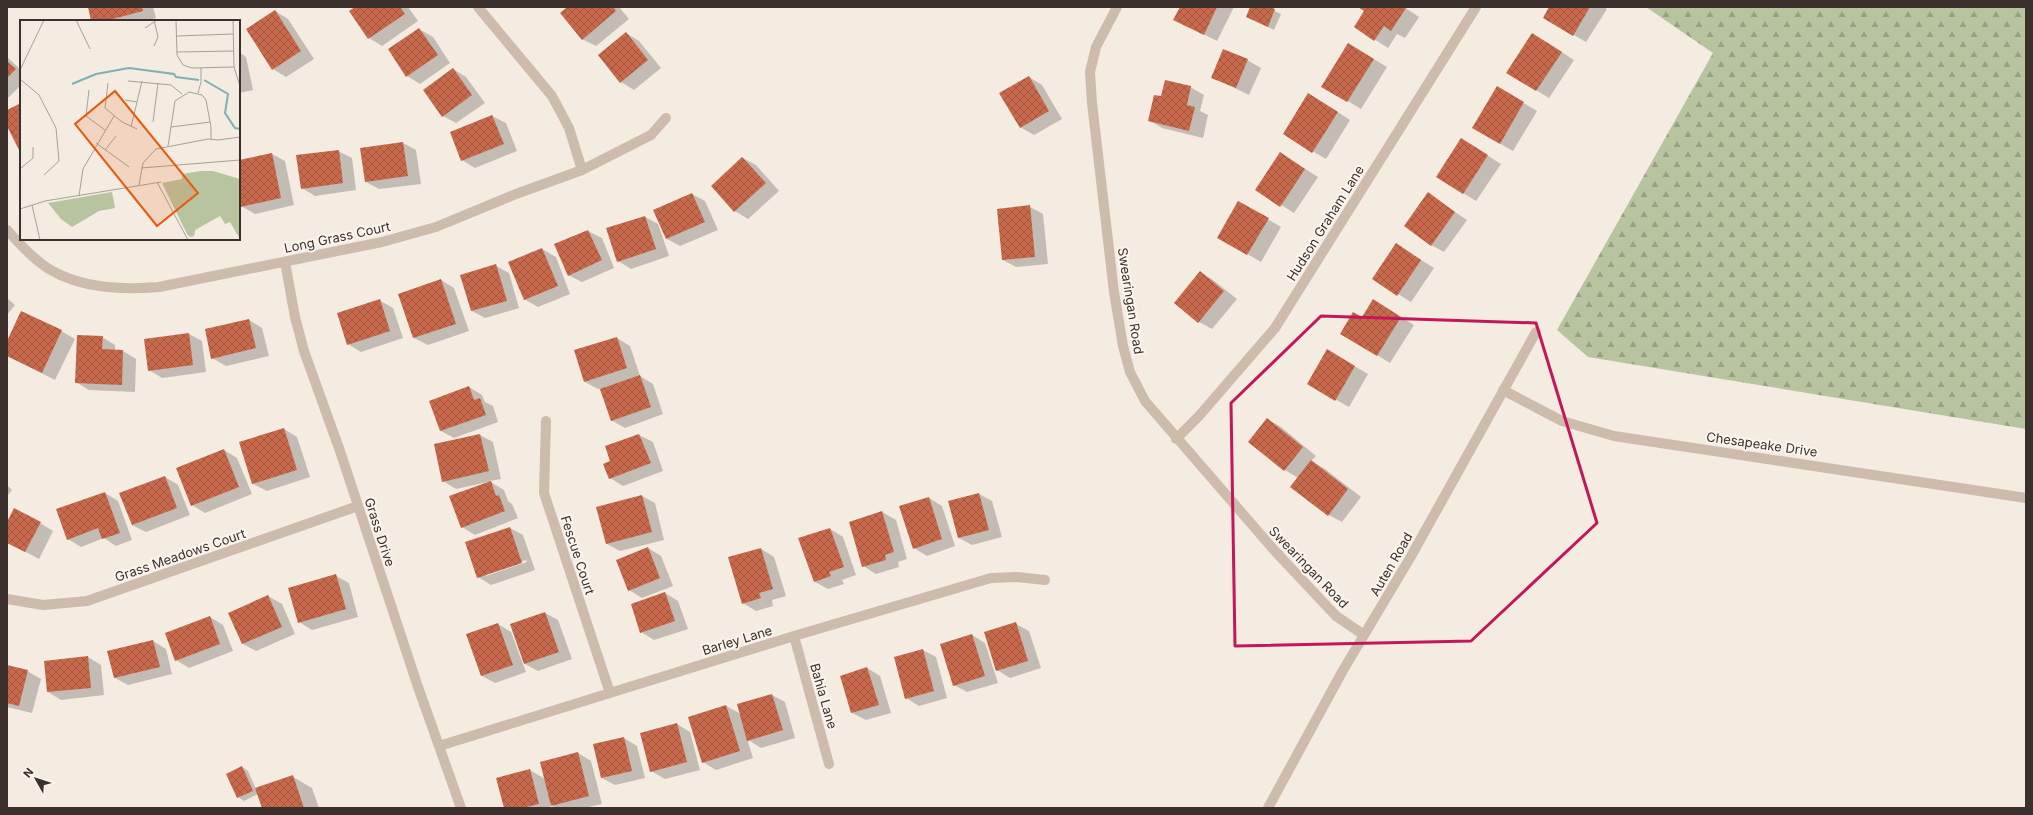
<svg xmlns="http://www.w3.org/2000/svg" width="2033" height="815" viewBox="0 0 2033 815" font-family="Inter,sans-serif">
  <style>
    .forest { fill: url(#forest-firs) }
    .shadow { fill: #0003; fill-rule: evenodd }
    .building { fill: url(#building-cross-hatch) }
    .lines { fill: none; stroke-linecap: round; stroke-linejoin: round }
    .minor { stroke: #cdbbac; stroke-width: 10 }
    .marked { fill: none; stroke: #c2185b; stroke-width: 3; stroke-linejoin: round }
    .labels { text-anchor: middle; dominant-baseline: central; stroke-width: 4; stroke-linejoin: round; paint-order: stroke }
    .street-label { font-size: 13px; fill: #3b302b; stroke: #fbf5ee }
    .inset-river { fill: none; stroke: #7fb0b2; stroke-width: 2 }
    .inset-road { fill: none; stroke: #aaa098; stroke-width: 1 }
    .view { fill: #e8590c; fill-opacity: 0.15; stroke: #e8590c; stroke-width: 2 }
    .inset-edge { fill: none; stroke: #3b302b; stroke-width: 2 }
  </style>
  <defs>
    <pattern id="forest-firs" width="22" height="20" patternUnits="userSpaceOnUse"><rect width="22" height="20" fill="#b8c4a0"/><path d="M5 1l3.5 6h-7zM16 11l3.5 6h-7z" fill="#97a083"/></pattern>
    <pattern id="building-cross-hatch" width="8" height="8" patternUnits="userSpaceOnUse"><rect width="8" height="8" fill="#c8694b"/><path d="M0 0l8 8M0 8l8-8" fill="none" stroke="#a4573f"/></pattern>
  </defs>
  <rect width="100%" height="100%" fill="#f4ebe1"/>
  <path class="forest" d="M1646,7h380v422l-438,-72 -31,-27 156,-277z"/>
  <path class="shadow" d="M89,7h64l3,11 -11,3h-53z
    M357,7h51l10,14 -36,25 -13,-8z
    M568,7h51l10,12 -33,27 -14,-7z
    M1181,7h53l-17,34 -42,-21z
    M1251,7h16l14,7 -7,16 -27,-13z
    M1360,7h44l15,10 -14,21 -8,-4 -9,14 -33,-21 11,-16z
    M1551,7h53l3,2 -21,33 -42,-24z
    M275,11l13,8 26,40 -28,18 -13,-8z
    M419,29l14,8 17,26 -30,21 -13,-8z
    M626,33l13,8 22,27 -27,22 -13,-8z
    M1546,42l28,18 -25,38 -13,-8z
    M239,52l7,5 7,33 -14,3z
    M1362,52l25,15 -26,42 -38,-23z
    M7,57l14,13v15l-14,14z
    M1247,60l14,8 -12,27 -37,-18z
    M453,69l13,8 19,26 -29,20 -13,-7z
    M1029,77l13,8 20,34 -28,16 -14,-8z
    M1190,87l14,8 -4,16 8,4 -5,23 -41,-10 -13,-8 12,-22z
    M1497,87l40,24 -24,40 -40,-23z
    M1322,102l28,18 -24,39 -42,-25z
    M492,116l14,7 11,28 -42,17 -13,-8z
    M403,143l13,7 5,34 -42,5 -13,-7z
    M1474,147l27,17 -25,37 -39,-24z
    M338,151l14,7 4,32 -41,6 -13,-8z
    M1280,153l38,24 -24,36 -38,-24z
    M272,154l13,7 9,44 -39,9 -14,-8 -2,-11v-34z
    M743,158l13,7 23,26 -31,28 -13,-8z
    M692,194l13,7 13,29 -38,16 -13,-7 -13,-29z
    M1428,194l39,26 -23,32 -13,-7z
    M1238,202l43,25 -20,35 -43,-25z
    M1030,207l13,7 5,50 -32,3 -13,-7z
    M645,217l13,7 11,32 -38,13 -13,-8z
    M588,231l14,7 12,30 -32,14 -14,-7z
    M1396,244l38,24 -23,34 -37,-23z
    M542,249l14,8 14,37 -32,13 -14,-8z
    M496,266l13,7 10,35 -34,10 -13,-7 -10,-35z
    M1200,272l13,8 24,19 -25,30 -13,-7z
    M441,280l13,8 15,43 -41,14 -14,-7 -15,-44z
    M7,298l8,7 -8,10z
    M379,300l14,8 10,30 -42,14 -13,-8z
    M1387,308l27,17 -24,38 -13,-8 -14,-37z
    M249,320l13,8 7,28 -43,10 -14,-8z
    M61,331l14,8 -20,41 -48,-24v-13z
    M189,334l13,7 4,31 -44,6 -13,-8z
    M102,337l13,8v6h8l13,8 -1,33 -46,-2 -13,-8z
    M617,338l13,8 10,30 13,8 10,30 -38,14 -14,-8 -11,-31h-2l-13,-7z
    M1328,351l40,23 -19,33 -41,-23z
    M469,387l13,8 3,7 8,4 5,16 -44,16 -13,-7 -11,-30z
    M1267,419l14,8 35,29 -5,5 14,8 36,28 -19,25 -13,-7 -31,-37 -13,-8 -36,-28z
    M284,429l13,8 13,40 -43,14 -14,-7z
    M480,435l13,7 8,37 -12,2 15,9 4,11 4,3 6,14 -43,17 -13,-8 26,-45 -32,7 -13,-8z
    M639,435l14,7 10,29 -40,15 -13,-8 1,-16 -5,-15z
    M224,450l13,8 15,36 -47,19 -13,-8z
    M165,477l13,8 12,30 -44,17 -14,-7z
    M7,485l5,5 -5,6z
    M105,493l13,8 14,39 -16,6 -12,-8 -23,9 -13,-8z
    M979,494l13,7 10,36 -30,8 -13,-7z
    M642,496l13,7 9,37 -44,11 -13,-7 -10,-36z
    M929,498l13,8 13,40 -28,10 -13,-8z
    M882,512l14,8 11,39 -9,3 1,5 -23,7 -13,-8 -13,-44z
    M40,523l13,8 -14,28 -32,-17v-18z
    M510,528l13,7 12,35 -44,15 -13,-8zM526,560l1,2 -41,14v-2z
    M830,529l13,8 13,38 -14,5 2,4 -16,5 -13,-7z
    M648,548l13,8 12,30 -31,12 -13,-8z
    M761,549l13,8 12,39 -14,4 1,6 -17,5 -13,-8z
    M336,576l13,7 9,34 -46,13 -13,-8z
    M665,593l13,8 10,28 -34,11 -13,-8z
    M268,596l14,8 13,30 -39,17 -13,-7z
    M545,613l13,7 14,39 -34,12 -13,-7 -13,-40z
    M210,617l13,8 10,26 -44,17 -13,-8z
    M498,624l13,8 15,40 -31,11 -13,-7z
    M1016,624l13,7 12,37 -31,10 -13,-8z
    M972,635l13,8 13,40 -31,9 -13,-7z
    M153,641l13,8 6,25 -44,11 -13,-7z
    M923,650l13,7 11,41 -28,8 -13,-8z
    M88,657l13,8 3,30 -43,5 -13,-8z
    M7,666l20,5 14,8 -9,34 -25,-6z
    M867,668l13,8 11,37 -25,7 -14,-7 -11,-36z
    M772,695l13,7 10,36 -34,10 -14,-9 6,19 -37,12 -13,-8 23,-56 15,8z
    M677,724l13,8 10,38 -35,9 -14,-8z
    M624,738l13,8 8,32 -30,7 -13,-7z
    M578,753l13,8 11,43 -18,4h-28l-6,-4 1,4h-46l25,-38 15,9z
    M242,767l6,4 8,18 37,-12 19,11 7,20h-56l-5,-14 -14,7 -6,-4z"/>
  <path class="building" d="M88,7h54l1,4 -38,10h-14z
    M355,7h45l5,7 -37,25 -19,-28z
    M567,7h46l3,4 -34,29 -22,-27z
    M1180,7h37l-13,28 -31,-15z
    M1250,7h20l5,2 -7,18 -22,-10z
    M1358,7h46l2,1 -15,23 -7,-5 -10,15 -20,-14 10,-16z
    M1549,7h41l-17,29 -30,-18z
    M275,10l26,41 -29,19 -26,-41z
    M419,28l19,27 -32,22 -18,-28z
    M626,32l22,28 -28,23 -22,-28z
    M1532,33l30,19 -26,39 -30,-18z
    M1348,43l26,16 -27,43 -26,-15z
    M1223,49l25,10 -12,29 -25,-10z
    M7,61l9,8 -9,9z
    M453,68l19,27 -30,22 -19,-27z
    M1029,76l20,35 -29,17 -21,-35z
    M1165,80l26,6 -4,19 8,2 -6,24 -41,-10 6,-26 7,1z
    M1497,86l27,16 -24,42 -28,-16z
    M1308,93l30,19 -26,41 -29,-19z
    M21,103v46l-2,1 -12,-24v-16z
    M492,115l12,29 -43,17 -11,-29z
    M1461,138l27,17 -25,39 -27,-17z
    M403,142l5,34 -43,6 -5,-34z
    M339,150l4,33 -42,6 -5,-34z
    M1280,152l25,17 -25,38 -25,-17z
    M272,153l9,45 -41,9 -1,-47z
    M742,157l24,26 -32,29 -23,-26z
    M1428,192l27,20 -24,34 -27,-20z
    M692,193l13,29 -39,17 -13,-29z
    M1238,201l31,17 -22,37 -30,-17z
    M1030,205l5,52 -33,3 -5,-51z
    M645,216l11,33 -39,13 -11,-34z
    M588,230l14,30 -34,16 -14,-32z
    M1396,243l25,17 -24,36 -25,-17z
    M542,248l16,38 -34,14 -16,-38z
    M496,264l11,37 -36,10 -11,-36z
    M1200,271l24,20 -26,32 -24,-20z
    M441,279l15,45 -43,14 -15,-44z
    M380,299l10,32 -43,14 -10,-32z
    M1373,299l28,18 -24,39 -37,-22 13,-22 9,5z
    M21,311l41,19 -20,43 -35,-17v-15z
    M249,319l7,29 -45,11 -6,-30z
    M189,333l4,32 -45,6 -4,-32z
    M77,335l26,1 -1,13 21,1 -1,35 -47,-2z
    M617,337l10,31 -43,14 -10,-32z
    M1327,349l28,17 -20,35 -28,-17z
    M640,375l11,32 -40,14 -11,-32z
    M469,386l5,14 6,-2 6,17 -46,16 -11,-30z
    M1267,418l36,29 -19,24 -36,-29z
    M284,428l13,42 -45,14 -13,-42z
    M480,434l9,37 -47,11 -8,-38z
    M639,434l12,29 -42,16 -6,-15 7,-3 -5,-15z
    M224,449l15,38 -48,19 -15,-38z
    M1311,460l37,29 -20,27 -38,-29z
    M165,476l12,32 -45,17 -13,-32z
    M491,481l5,15 3,-1 6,16 -44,17 -12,-32z
    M105,492l15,41 -18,6 -4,-11 -31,12 -11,-31z
    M979,493l10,37 -31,8 -10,-37z
    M642,495l10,37 -46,12 -10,-37z
    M929,497l13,42 -29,10 -14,-43z
    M14,508l27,14 -16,30 -18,-9v-21z
    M882,511l12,41 -9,3 1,5 -24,7 -13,-45z
    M510,527l12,36 -45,15 -12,-36z
    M830,528l14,39 -15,5 2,4 -17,6 -16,-44z
    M648,547l12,31 -32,13 -12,-31z
    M761,548l12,41 -14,4 2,5 -19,6 -14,-47z
    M336,574l10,35 -48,14 -10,-35z
    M665,592l10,29 -35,12 -9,-29z
    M268,595l14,32 -40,17 -14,-31z
    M545,612l14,40 -35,12 -14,-40z
    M210,616l10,28 -45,17 -10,-28z
    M1016,622l12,39 -32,10 -12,-39z
    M498,623l15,42 -32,11 -15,-42z
    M972,634l13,42 -32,10 -13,-42z
    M153,640l7,27 -46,11 -7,-27z
    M923,649l11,42 -29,8 -11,-42z
    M88,656l3,32 -44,4 -3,-31z
    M7,665l21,5 -9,36 -12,-3z
    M867,667l12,38 -28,8 -11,-37z
    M772,694l11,36 -36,11 -10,-37z
    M726,705l14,46 -38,12 -14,-46z
    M677,723l10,39 -37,10 -10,-39z
    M624,737l8,34 -31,7 -8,-34z
    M578,752l11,44 -38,10 -11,-44z
    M242,766l11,25 -16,7 -11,-24z
    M530,769l9,35 -17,4h-18l-8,-30z
    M293,775l11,33h-42l-7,-20z"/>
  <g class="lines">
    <path class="minor" d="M478,7l74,89 17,32 13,42
      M1117,7l-21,40 -6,25 2,31 22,189 9,54 7,26 15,29 129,149 62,66 28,19
      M7,230c13,14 26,29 42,39 33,20 74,21 110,18l223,-45 54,-15 80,-33 66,-24 69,-35 15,-17
      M285,262l10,55 9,34 36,100 78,236 43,121
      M1503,390l59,31 52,15 412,62
      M546,421l-2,72 66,200
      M1176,439l23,-23 76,-88 201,-321
      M7,599l36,6 44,-4 271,-95
      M794,636l35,128
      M439,746l355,-110 197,-58 26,-1 28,3
      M1268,808l74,-136 68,-114 126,-226"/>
  </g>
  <path class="marked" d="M1321,316l215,7 61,200 -126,118 -236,5 -4,-243z"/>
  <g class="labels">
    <g class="street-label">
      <text transform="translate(1325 223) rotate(-58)">Hudson Graham Lane</text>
      <text transform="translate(337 237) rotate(-12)">Long Grass Court</text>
      <text transform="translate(1131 301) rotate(81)">Swearingan Road</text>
      <text transform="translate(1762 444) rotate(8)">Chesapeake Drive</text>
      <text transform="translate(380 532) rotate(72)">Grass Drive</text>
      <text transform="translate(180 555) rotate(-19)">Grass Meadows Court</text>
      <text transform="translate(578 555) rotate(72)">Fescue Court</text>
      <text transform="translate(1391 564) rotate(-60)">Auten Road</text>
      <text transform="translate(1309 567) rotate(46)">Swearingan Road</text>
      <text transform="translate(737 640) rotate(-17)">Barley Lane</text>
      <text transform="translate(824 696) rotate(74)">Bahia Lane</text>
    </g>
  </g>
  <g transform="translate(20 20)">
    <rect width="220" height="220" fill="#f4ebe1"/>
    <path d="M181,151h12l27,8v60l-10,-17 -5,2 -5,-8 -25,14 -1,6 -4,1 -3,-3 -25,-51 20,-4v-5zM92,172l3,16 -16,3 -27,16 -11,-8 -13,-16z" fill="#b8c4a0"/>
    <path class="inset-river" d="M184,60l24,14 -3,19 10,15 5,1M52,64l24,-10 33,-6 45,6 2,3 23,3"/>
    <path class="inset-road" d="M56,0l14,29M156,0l1,35 6,10 9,3 42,-1M213,0l1,47 6,19M125,8l12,-8M157,16l56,-2M134,26l4,-9 -4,-17M157,32l57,-1M0,50l24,-50M0,59l19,16 17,33 3,33 -15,14M108,61l43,4 11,9M88,63l-3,25 17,14 15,7M69,70l-3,26 19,14M178,73l3,-11v-14M105,80l12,2M133,102l5,-39M111,107l11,-46M151,107l39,-5M76,123l33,24M148,126l7,-45 14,-9 13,3 4,5 5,27v12M85,130l11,-14M121,148l99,-8M0,149l13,-11v-11M137,162l31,58M119,165l4,-22 13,-14 52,-10 10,1 22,-3M59,176l4,-27 31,-53M12,185l8,35M0,189l25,-8 116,-19"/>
    <path class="view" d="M95,71l83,102 -41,33 -82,-102z"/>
    <rect width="220" height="220" class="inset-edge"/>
  </g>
  <rect width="2033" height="815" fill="none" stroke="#3b302b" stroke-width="16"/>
  <g transform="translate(36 779) rotate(309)" stroke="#fbf5ee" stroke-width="3" paint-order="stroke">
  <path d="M0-3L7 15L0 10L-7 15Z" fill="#3b302b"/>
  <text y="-6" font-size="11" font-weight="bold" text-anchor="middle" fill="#3b302b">N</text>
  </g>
</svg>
